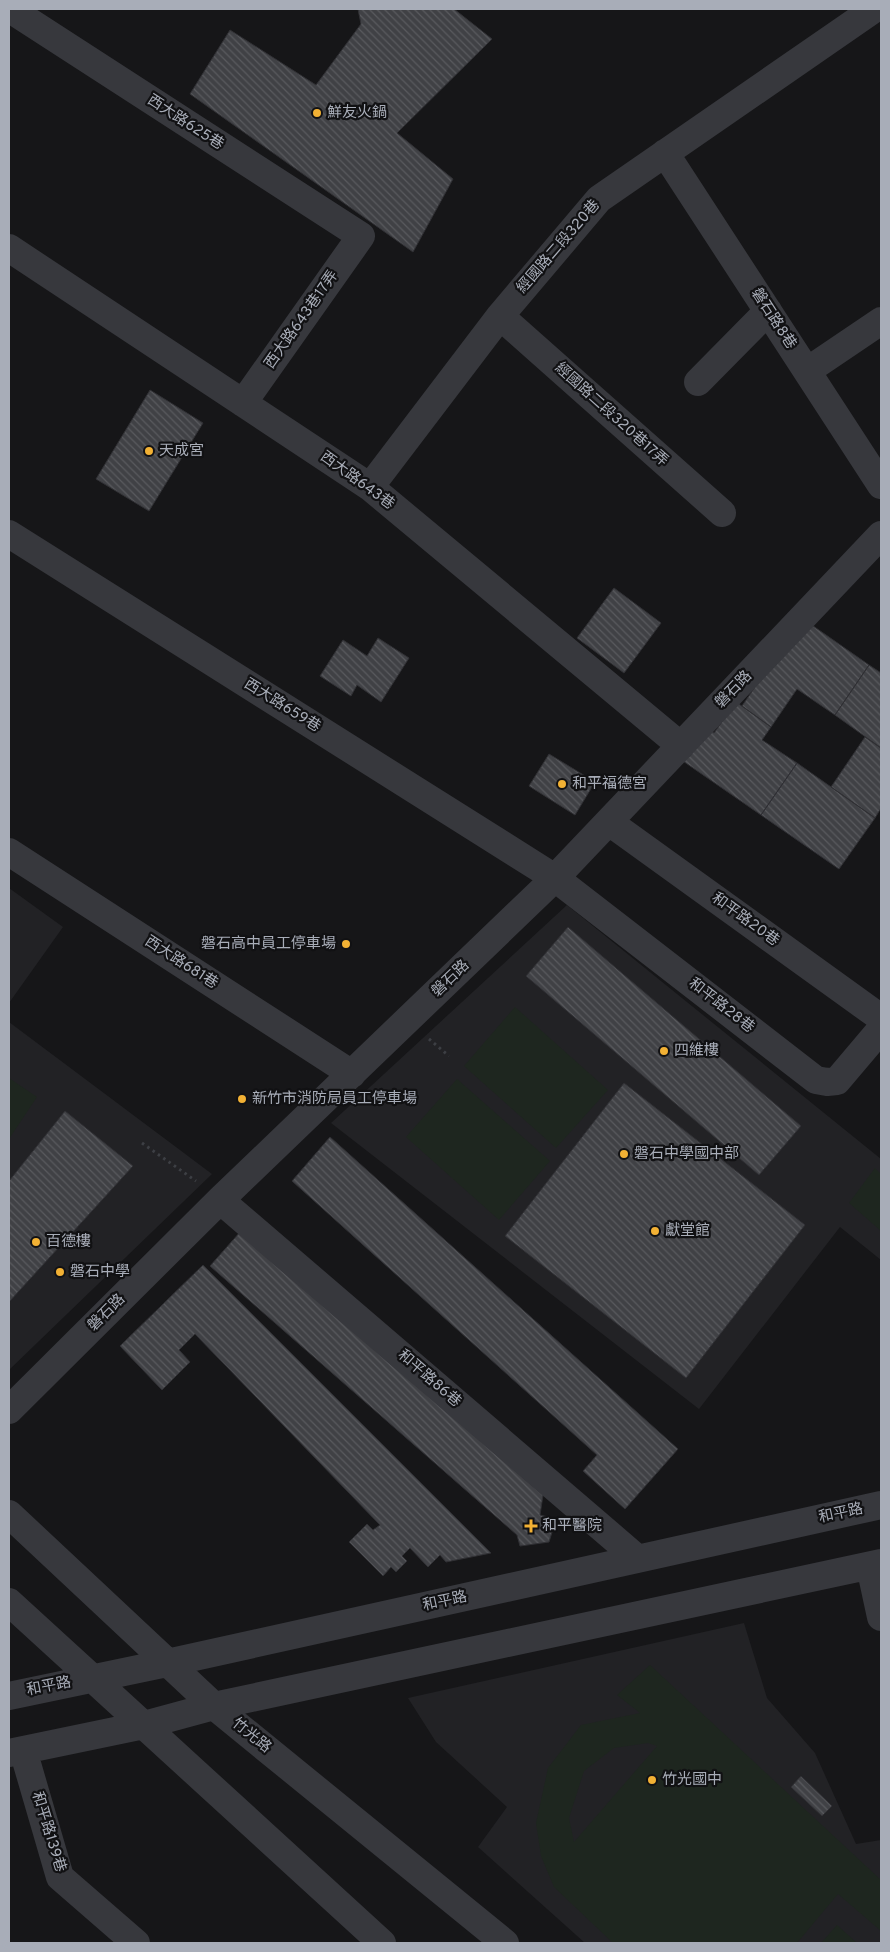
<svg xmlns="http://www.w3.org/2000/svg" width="890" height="1952" viewBox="0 0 890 1952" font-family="Overpass,'Noto Sans TC',sans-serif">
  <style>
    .built { fill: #222225 }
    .garden { fill: #1e261f; fill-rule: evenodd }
    .building { fill: url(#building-back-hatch); stroke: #303034 }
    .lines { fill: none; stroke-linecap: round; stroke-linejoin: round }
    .path { stroke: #3d3f44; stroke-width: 3; stroke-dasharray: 2.5 4; stroke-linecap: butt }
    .minor { stroke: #37383d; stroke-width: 28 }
    .poi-dot { fill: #f2b134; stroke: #111113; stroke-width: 2 }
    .labels { text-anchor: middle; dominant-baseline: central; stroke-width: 4.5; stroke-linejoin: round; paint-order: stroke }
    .poi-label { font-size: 15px; fill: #a8adb8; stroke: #111113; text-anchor: start }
    .street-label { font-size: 15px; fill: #a8adb8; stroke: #111113 }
  </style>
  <defs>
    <pattern id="building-back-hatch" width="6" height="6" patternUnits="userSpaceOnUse" patternTransform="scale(1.25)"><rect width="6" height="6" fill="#404145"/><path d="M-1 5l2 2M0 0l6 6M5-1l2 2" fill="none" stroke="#595a5e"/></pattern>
  </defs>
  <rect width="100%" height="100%" fill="#161618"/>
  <path class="built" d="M9,888l54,39 -54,76z
    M567,905l314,254v101l-41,-33 -141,182 -368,-286z
    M9,1022l203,152 -203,196z
    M744,1623l23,75 48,55 41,91 25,-4v103h-296l-107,-96 29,-40 -71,-65 -28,-44z"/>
  <path class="garden" d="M515,1007l93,83 -52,58 -92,-82z
    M9,1078l28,19 -28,42z
    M457,1079l93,82 -51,59 -93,-83z
    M875,1168l6,6v57l-32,-28z
    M650,1665l231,215v51l-43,-37 -41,49h-184l-59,-56 -13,-31 -5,-33 12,-55 33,-43 59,-12 -23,-18zM648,1743l9,3 -83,96 -5,-24 15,-47 30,-23z
    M837,1925l20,18h-36z"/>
  <path class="building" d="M358,9h96l38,30 -95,94 56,46 -40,73 -223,-158 40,-64 86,55 45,-61z
    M150,390l53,33 -54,88 -53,-32z
    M614,588l47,35 -37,50 -47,-35z
    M806,621l63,44 -34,50 -38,-26 -26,38 -29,-21 49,-72z
    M378,638l31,20 -28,44 -24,-17 -6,11 -31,-20 23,-36 24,16z
    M869,665l12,8v75l-46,-33z
    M736,702l35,25 -9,13 35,23 -36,52 -81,-56 29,-30 5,4z
    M865,737l16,11v60l-6,10 -44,-31z
    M549,754l46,28 -20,33 -46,-29z
    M797,763l78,55 -36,51 -78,-54z
    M568,927l233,199 -42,49 -233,-199z
    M624,1083l181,142 -119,153 -181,-142z
    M65,1111l68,55 -124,136v-121z
    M330,1137l348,312 -53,60 -42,-38 14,-16 -305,-274z
    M241,1231l302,264 -3,20 16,4 -7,23 -29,4 -3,-11 -307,-269z
    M203,1265l288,288 -45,9 -6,-7 -12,12 -18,-19 -8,8 5,5 -11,11 -5,-5 -8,9 -34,-34 18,-18 6,6 7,-5 -185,-191 -16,16 11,12 -28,28 -42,-44z
    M801,1776l31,30 -10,10 -31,-29z"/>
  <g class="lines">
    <path class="path" d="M429,1039l20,17
      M142,1143l54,38"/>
    <path class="minor" d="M10,9l351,227 -118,167
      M665,153l216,332
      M9,248l361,239 311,259
      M500,316l222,197
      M807,371l74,-50
      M698,382l70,-71
      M370,487l130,-171 99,-117 275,-190
      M9,534l546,344 261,202 11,2 10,-1 44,-52
      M609,822l272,196
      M9,852l343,222
      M220,1200l418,359
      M9,1410l211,-210 335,-322 326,-343
      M9,1514l205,192 291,237
      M870,1566l11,51
      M9,1602l373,341
      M9,1696l158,-33 714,-158
      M23,1750l37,127 76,66
      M9,1753l135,-28 70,-19 667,-143"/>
  </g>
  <g class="poi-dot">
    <circle cx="317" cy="113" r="5"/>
    <circle cx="149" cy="451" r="5"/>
    <circle cx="562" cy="784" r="5"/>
    <circle cx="346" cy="944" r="5"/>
    <circle cx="664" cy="1051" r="5"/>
    <circle cx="242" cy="1099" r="5"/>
    <circle cx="624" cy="1154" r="5"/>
    <circle cx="655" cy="1231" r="5"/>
    <circle cx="36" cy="1242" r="5"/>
    <circle cx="60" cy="1272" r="5"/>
    <path d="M528.5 1518.5h5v5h5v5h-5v5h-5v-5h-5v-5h5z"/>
    <circle cx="652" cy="1780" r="5"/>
  </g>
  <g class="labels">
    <g class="poi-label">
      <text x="327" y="113">鮮友火鍋</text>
      <text x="159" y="451">天成宮</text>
      <text x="572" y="784">和平福德宮</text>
      <text x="336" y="944" text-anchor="end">磐石高中員工停車場</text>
      <text x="674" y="1051">四維樓</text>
      <text x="252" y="1099">新竹市消防局員工停車場</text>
      <text x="634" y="1154">磐石中學國中部</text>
      <text x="665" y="1231">獻堂館</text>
      <text x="46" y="1242">百德樓</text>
      <text x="70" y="1272">磐石中學</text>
      <text x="542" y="1526">和平醫院</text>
      <text x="662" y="1780">竹光國中</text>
    </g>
    <g class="street-label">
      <text transform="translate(185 123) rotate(33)">西大路625巷</text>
      <text transform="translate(559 247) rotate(-49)">經國路二段320巷</text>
      <text transform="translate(773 319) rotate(57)">磐石路8巷</text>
      <text transform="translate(302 320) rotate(-55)">西大路643巷17弄</text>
      <text transform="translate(611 415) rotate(42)">經國路二段320巷17弄</text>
      <text transform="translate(357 481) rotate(36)">西大路643巷</text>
      <text transform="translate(734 690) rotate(-46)">磐石路</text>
      <text transform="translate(282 706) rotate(32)">西大路659巷</text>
      <text transform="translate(745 920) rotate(36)">和平路20巷</text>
      <text transform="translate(181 963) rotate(33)">西大路681巷</text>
      <text transform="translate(451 979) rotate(-44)">磐石路</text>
      <text transform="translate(721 1006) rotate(38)">和平路28巷</text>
      <text transform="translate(107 1313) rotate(-45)">磐石路</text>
      <text transform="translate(429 1379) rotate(41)">和平路86巷</text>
      <text transform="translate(841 1514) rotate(-12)">和平路</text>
      <text transform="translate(445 1602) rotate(-12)">和平路</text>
      <text transform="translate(49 1687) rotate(-11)">和平路</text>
      <text transform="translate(251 1736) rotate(39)">竹光路</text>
      <text transform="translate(48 1832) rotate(73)">和平路139巷</text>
    </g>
  </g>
  <rect width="890" height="1952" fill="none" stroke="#a8adb8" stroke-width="20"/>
</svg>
